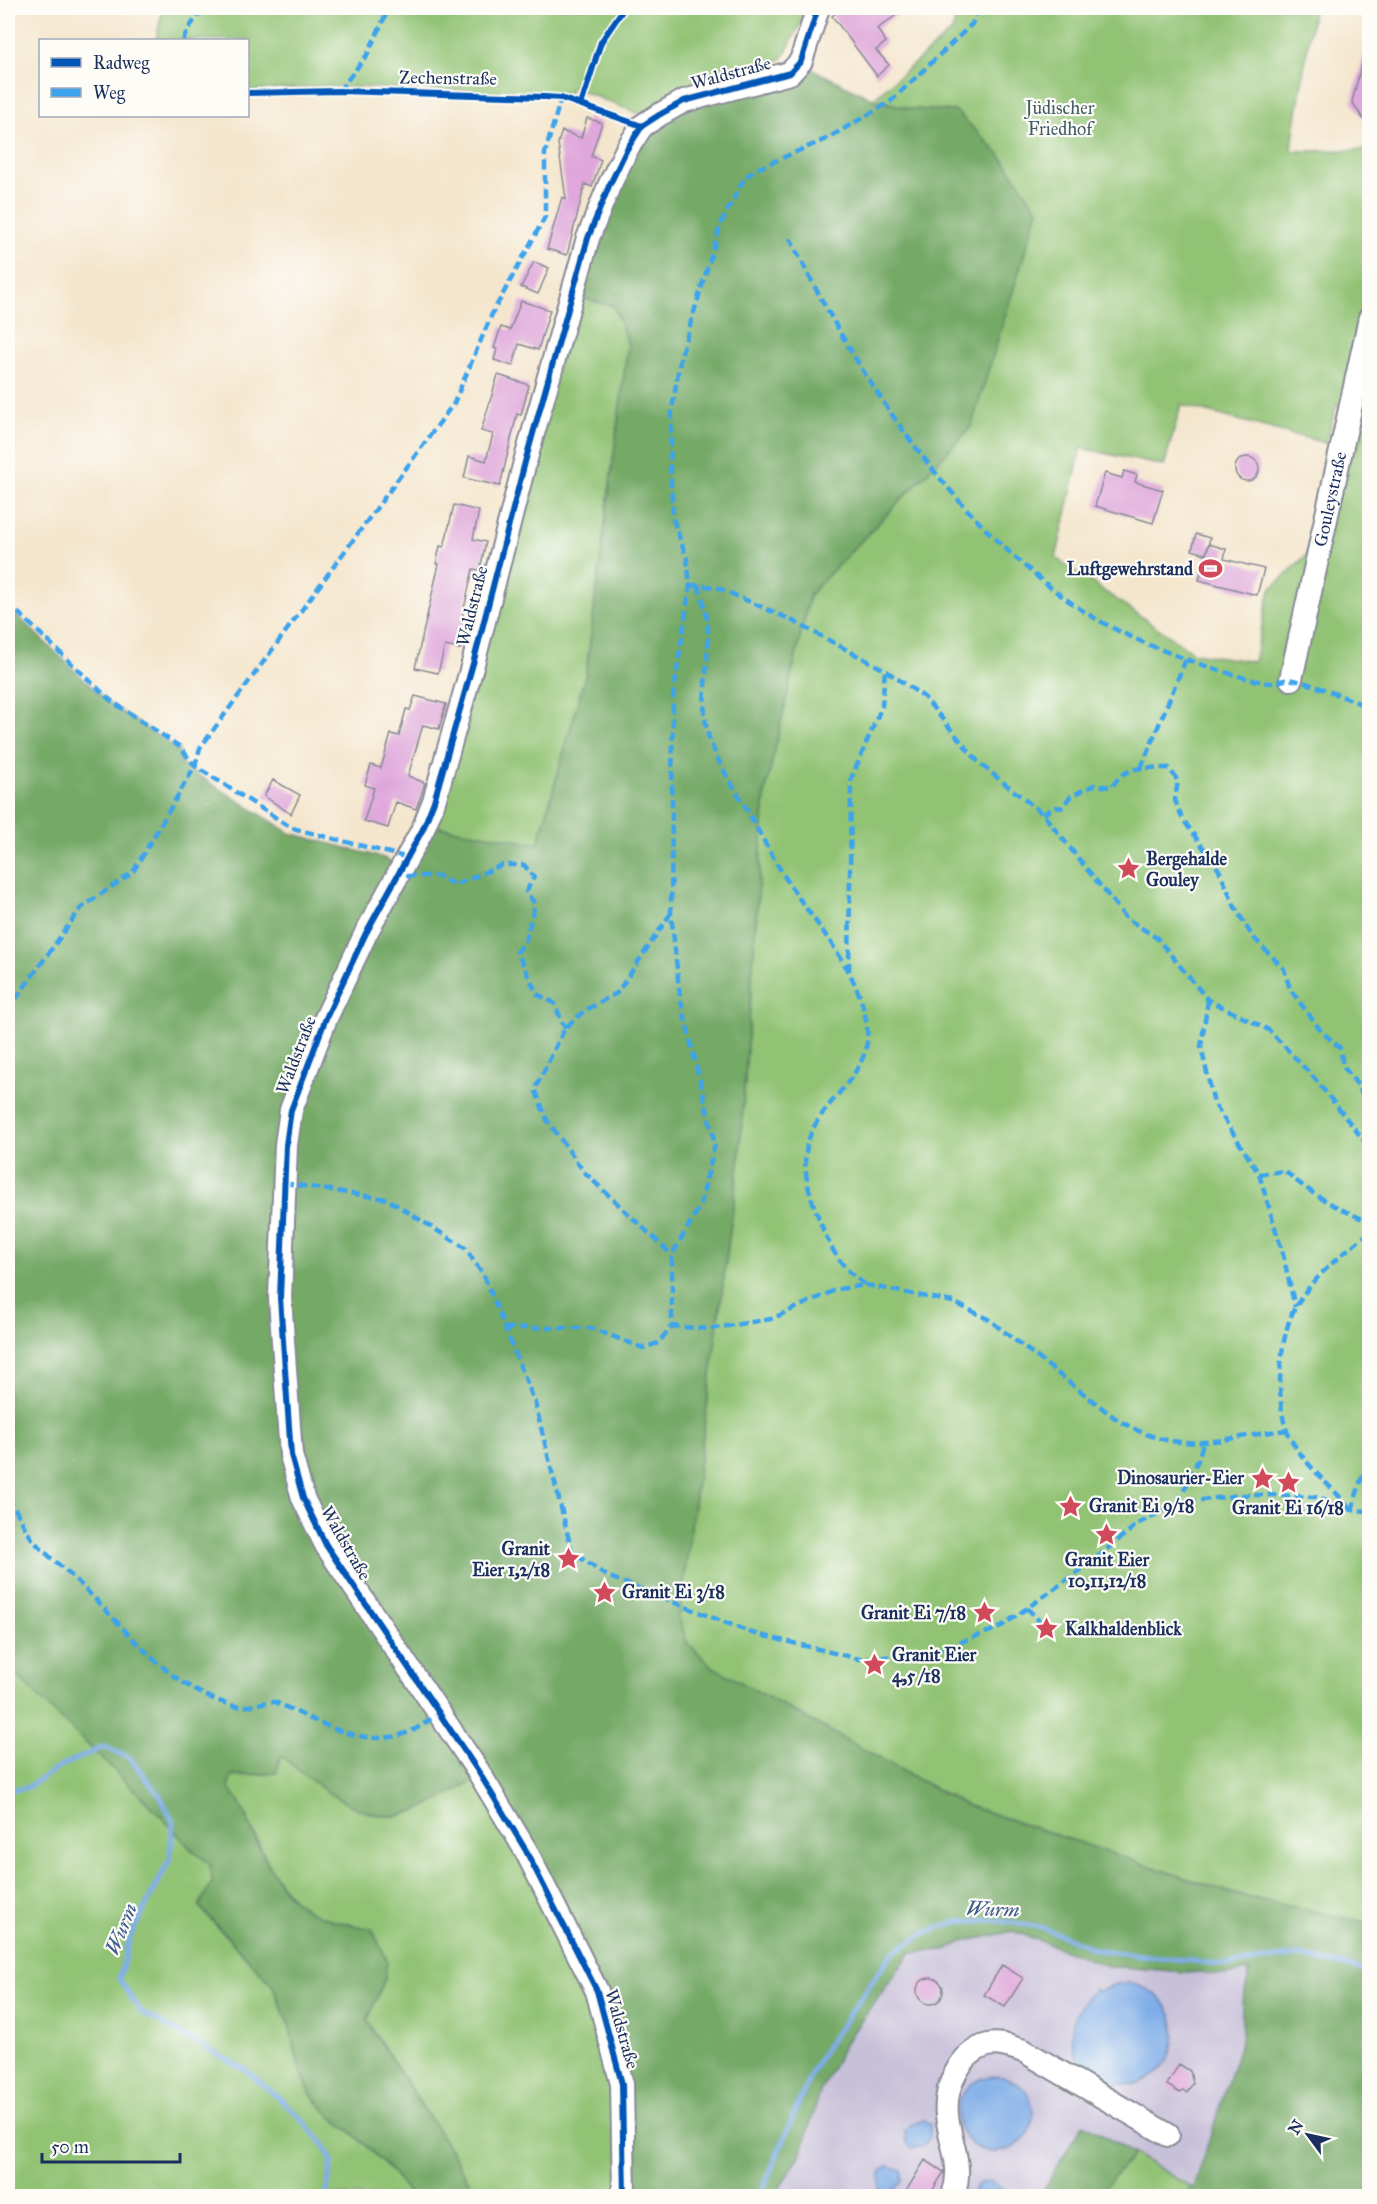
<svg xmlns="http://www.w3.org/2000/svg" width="1377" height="2204" viewBox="0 0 1377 2204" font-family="'IM FELL Great Primer',serif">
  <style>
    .industrial { fill: #c7c0d9 }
    .green { fill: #92c374; stroke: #567969; stroke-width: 1.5; fill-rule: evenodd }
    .forest { fill: #75a966; stroke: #486c62; stroke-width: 1.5 }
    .water { fill: #7fade8; stroke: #4d6ea3; stroke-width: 1.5 }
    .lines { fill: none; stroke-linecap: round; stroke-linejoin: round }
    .stream { stroke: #7fade8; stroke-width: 5 }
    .building { fill: #dfa7db }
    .minor-casing { stroke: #888a96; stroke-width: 26 }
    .minor { stroke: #fff; stroke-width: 22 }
    .quiet { stroke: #3da3ed; stroke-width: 4.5; stroke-dasharray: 9 4.5; stroke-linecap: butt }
    .cycleway-casing { stroke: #fdfcf7; stroke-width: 10 }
    .cycleway { stroke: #0057b8; stroke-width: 6 }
    .labels { text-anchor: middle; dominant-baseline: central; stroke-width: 4.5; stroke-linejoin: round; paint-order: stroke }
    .street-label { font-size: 18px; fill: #1b2f5e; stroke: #fdfcf7 }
    .park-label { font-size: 18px; fill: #3f5b65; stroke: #fdfcf7 }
    .poi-label { font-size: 18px; font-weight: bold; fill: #1b2f5e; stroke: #fdfcf7; text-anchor: start }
    .water-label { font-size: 20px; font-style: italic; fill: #3e5b8e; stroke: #fdfcf7 }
  </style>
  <rect width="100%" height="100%" fill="#fdfcf7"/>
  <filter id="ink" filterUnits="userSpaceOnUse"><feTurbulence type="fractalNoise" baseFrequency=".0167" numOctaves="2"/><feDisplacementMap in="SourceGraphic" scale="12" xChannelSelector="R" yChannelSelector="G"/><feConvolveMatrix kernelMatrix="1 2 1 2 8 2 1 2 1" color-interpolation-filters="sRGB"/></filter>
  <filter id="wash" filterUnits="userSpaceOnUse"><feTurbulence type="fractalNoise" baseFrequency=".008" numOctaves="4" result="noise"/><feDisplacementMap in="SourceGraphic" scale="24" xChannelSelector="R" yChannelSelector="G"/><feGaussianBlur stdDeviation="1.35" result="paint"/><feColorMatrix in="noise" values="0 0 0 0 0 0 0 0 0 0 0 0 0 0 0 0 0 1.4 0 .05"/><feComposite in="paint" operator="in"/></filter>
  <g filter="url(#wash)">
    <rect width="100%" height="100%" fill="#f4e6cd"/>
    <path class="industrial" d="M1013,1931l95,35 115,9 28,-4 -9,32v34l-48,151 -111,-63 -43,71h-265l27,-45 18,-59 23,-46 68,-94 35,-2 16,-8z"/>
    <path class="green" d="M163,8h646l-27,51 -73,24 -70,31 -67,-27 -4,7 -242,-8 -78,5v-51h-92z
      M959,8h324l30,4 -22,139 79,-1 -1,1773 -132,-28 -274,-91 -252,-138 -24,-24 -8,-24 60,-456 26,-369 45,-199 161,-167 -15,-315 -45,-3 -38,-10 79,-68zM1337,404l21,7 -45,138 -43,41 -16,72 -60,-9 -138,-95 25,-110 83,18 17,-61 145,38z
      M577,297l37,9 14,37 -42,330 -48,171 -104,-18z
      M8,1667l150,146 34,37 18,14 2,18 -13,25 74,79 17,42 9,40 30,47 27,21 37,37 18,23h-403z
      M281,1755c31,26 65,57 108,61 22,2 69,-27 89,-38l114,211 28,98v109h-143l-23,-40 -87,-135 18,-43 -13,-48c-70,-15 -84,-23 -115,-90 -9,-18 -14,-36 -28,-52l1,-11 46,-4z
      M1083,2124l108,63 -3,9h-148z"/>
    <path class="forest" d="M812,69l61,30 38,10 45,2 44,44 38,55 -67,217 -161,167 -45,199 -26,369 -60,456 8,24 24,24 252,138 274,91 132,28v273h-181l3,-9 3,1 48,-151v-34l8,-32 -26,4 -116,-9 -95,-35 -51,11 -16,8 -35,2 -68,94 -23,46 -18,59 -27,45h-148l-22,-186 -127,-232c-20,11 -67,40 -89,38 -42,-3 -77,-35 -108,-60l-5,17 -45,3 -2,12c14,16 19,35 28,54 32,66 44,73 115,87l15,31 -2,18 -18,43 87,135 23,40h-66l-18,-23 -37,-37 -27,-21 -18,-21 -12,-26 -9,-40 -17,-42 -74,-80 13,-24 -2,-18 -18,-14 -34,-37 -150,-146v-1060l103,98 68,45 3,15 108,68 94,25 24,14 26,-46 104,18 48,-171 42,-329 -14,-38 -37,-9 33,-98 39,-67 34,-26 81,-19z
      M1083,2124l51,30 -37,42h-57z"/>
    <path class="water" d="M1127,1983c77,13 51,116 -13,100 -12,-4 -23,-10 -30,-20l-4,2c-15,-29 -9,-55 15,-76l2,3 19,-8z
      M957 2114a38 38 0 1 1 76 0a38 38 0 1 1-76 0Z
      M924,2120l6,4v14l-7,8 -11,2 -5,-5 -2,-11 5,-7z
      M889,2166l13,4v11l-14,15 -8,-5c1,-10 -5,-20 9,-25z
      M989,2181l21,13 1,2h-41l8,-12z"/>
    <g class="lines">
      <path class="stream" d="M8,1790l18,-2 35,-22 42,-19 26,10 31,39 13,25 -3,38 -40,78 -11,42 22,33 106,59 47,40 29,32 9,19 -6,34
        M760,2196l53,-127 18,-29 62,-88 34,-20 29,-10 36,-2 50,7 55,23 130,15 70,-10 73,17"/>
    </g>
    <g id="blocks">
      <path class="building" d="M843,8h63l-29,21 9,13 -10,8 13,15 -12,11 -45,-60z
        M1364,55h6v74l-18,-27z
        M587,118l15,5 -11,33 10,4 -9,27 -7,-3 -18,71 -20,-6 15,-52 4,2 -8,-56 4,-12 19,7z
        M534,262l15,6 -11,26 -17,-7z
        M521,301l29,9 -12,40 -19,-6 -6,22 -19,-6 3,-11 -3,-1 7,-21 9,3z
        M498,375l31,10 -8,30 -4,-1 -17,72 -36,-8 5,-22 17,5 7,-27 -12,-3z
        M1235 469a12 12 0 1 1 24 0a12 12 0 1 1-24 0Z
        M1124,471l13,4 -2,7 28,8 -10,33 -58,-17 10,-33 17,5z
        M454,505l25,6 -6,28 13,3 -6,28 -7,-1 -12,53 5,1 -6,26 -15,-3 -7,27 -23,-5 24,-104h-3l4,-18 4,1z
        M1196,534l14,4 -4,16 -14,-4z
        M1209,544l17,5 -2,10 40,10 -7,26 -58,-15z
        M415,696l31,8 -7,25 -16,-4 -15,51 17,7 -9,26 -20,-7 -8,26 -24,-7 10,-33 -9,-3 6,-20 10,3 10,-34 8,2 7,-27 4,1z
        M273,780l27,15 -9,19 -27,-18z
        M1002,1965l21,13 -18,29 -21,-12z
        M917 1991a13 13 0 1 1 26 0a13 13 0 1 1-26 0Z
        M1179,2064l11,7 3,12 -6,10 -4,-3 -3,3 -13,-8z
        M925,2160l19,12 -15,24h-26z"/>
    </g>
  </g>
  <g filter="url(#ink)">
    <use href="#blocks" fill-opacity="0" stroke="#888a96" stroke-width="1.5"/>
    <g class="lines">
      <defs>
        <g id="minor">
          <path id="s1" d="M1291,679l79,-361"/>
          <path d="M624,2196l-2,-112 -25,-93 -72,-142 -47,-78 -152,-226 -23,-47 -12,-43 -11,-157 6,-153 5,-35 35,-92 40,-85 57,-104 11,-28 40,-141 51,-198 63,-224 21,-52 18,-37 15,-23 17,-11 25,-14 106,-28 11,-12 17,-53"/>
          <path d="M953,2196c11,-31 -3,-51 -6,-81 -3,-27 13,-63 41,-70 12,-3 25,3 36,6l144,84"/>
        </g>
      </defs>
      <use href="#minor" class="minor-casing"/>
      <use href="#minor" class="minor"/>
      <path class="quiet" d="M978,8l-6,16 -82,78 -64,37 -67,29 -14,9 -24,46 -40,132 -9,54 -2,58 3,52 14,40 3,26 -17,112 -2,216 9,84 35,147 -15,62 -28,49v71l37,3 62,-10 67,-30 28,-4 87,17 35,17 127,99c65,41 101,20 172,12
        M183,40l5,-11 16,-21
        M339,91l28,-36 22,-47
        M790,238c66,136 158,278 283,366 34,24 72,40 110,54 15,6 74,25 87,25 8,0 15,-5 23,-3 23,4 53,19 77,27
        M690,585l26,2 71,31 98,52 39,27 55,66 64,51 83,104 31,20 51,62 61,30 46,49 55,69
        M698,585c5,16 10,31 10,48 1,37 -11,78 4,113 9,22 23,43 35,64 14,25 27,51 43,75 29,44 71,88 77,142 6,51 -51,74 -60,119 -5,24 2,48 11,70 11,30 21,51 48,69
        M8,603l102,97 70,47 15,19 97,62 117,30
        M1141,768l45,-109
        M1043,814l12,-7 6,1 10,-12 23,-11 18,2c13,-23 33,-19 57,-19l9,13 -3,19 7,18 37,52 16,37 17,29 32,33 6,20 31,42 19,17 3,18 16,21 11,28
        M406,876h33l16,9 47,-20h22l10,12 -8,15 9,12 -10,38 -8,10 20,42 17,9 11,25
        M671,913l-54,80 -33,18 -19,17 -30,61 12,31 37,52 88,83
        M849,971l2,-192 31,-73 3,-36
        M1208,1000l-7,47 13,56 45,71 23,77 13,56
        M8,1010l73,-102 52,-36 62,-106 5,-18 254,-345 38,-89 53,-97v-64l16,-55
        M1259,1174l26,-3c25,23 53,38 85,51
        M284,1183l103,16 78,49 20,30 50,125 37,149 35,24 145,57 107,26 71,-6 69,-25 86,-61 54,-44 39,-20 62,-8h37l38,2 37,13 18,1
        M505,1328h86l52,20 15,-5 14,-17
        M8,1497c9,13 15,30 25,43 16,18 36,32 53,50 45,44 84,100 149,116 14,3 26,-5 40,-4 41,18 90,50 136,29 10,-4 19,-12 27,-17
        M1178,1503l20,-43 5,-17
        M1350,1508c-20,-23 -51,-48 -63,-77 -12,-30 -8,-97 9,-125 18,-30 47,-53 74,-74
        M1352,1510l9,-30 9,-15
        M1027,1608l18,19"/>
      <defs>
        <path id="cycleway" d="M248,93l91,-2 206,6 16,1 81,28
          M581,105l20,-63 23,-34
          M624,2196l-2,-112 -25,-93 -72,-142 -47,-78 -152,-226 -23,-47 -12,-43 -11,-157 6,-153 5,-35 35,-92 40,-85 57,-104 11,-28 40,-141 51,-198 63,-224 21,-52 18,-37 15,-23 17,-11 25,-14 106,-28 11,-12 17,-53"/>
      </defs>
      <use href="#cycleway" class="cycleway-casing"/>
      <use href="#cycleway" class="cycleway"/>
    </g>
  </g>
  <defs>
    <symbol id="stadium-bare" viewBox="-9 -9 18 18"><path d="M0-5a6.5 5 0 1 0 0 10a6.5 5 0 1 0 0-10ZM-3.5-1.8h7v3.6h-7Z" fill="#d1495b" stroke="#fdfcf7" stroke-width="2.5" paint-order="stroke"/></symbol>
    <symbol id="sight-bare" viewBox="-9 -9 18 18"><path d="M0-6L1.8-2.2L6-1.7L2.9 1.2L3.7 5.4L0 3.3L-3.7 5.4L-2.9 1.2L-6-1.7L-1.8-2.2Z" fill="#d1495b" stroke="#fdfcf7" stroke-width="2.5" paint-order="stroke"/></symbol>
  </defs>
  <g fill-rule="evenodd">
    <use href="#stadium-bare" x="1194" y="552" width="33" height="33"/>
    <use href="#sight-bare" x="1112" y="852" width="33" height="33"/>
    <use href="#sight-bare" x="1246" y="1462" width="33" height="33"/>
    <use href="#sight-bare" x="1272" y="1466" width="33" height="33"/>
    <use href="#sight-bare" x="1054" y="1490" width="33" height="33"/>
    <use href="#sight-bare" x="1090" y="1518" width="33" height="33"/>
    <use href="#sight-bare" x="552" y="1542" width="33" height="33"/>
    <use href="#sight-bare" x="588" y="1576" width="33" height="33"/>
    <use href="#sight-bare" x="968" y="1596" width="33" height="33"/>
    <use href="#sight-bare" x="1030" y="1612" width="33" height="33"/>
    <use href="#sight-bare" x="858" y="1648" width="33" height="33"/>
  </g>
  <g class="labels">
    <g class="street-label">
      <text transform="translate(731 73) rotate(-15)">Waldstraße</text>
      <text transform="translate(448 78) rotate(1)">Zechenstraße</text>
      <text stroke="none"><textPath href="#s1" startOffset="184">Gouleystraße</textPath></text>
      <text transform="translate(472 606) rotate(-76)">Waldstraße</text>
      <text transform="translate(296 1055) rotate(-69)">Waldstraße</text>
      <text transform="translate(346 1543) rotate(60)">Waldstraße</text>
      <text transform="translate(622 2029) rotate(74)">Waldstraße</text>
    </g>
    <g class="park-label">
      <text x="1060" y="108">Jüdischer<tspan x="1060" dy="21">Friedhof</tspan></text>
    </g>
    <g class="poi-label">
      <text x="1193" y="569" text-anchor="end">Luftgewehrstand</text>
      <text x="1146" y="859">Bergehalde<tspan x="1146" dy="21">Gouley</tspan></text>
      <text x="1244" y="1478" text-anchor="end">Dinosaurier-Eier</text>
      <text x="1089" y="1506">Granit Ei 9/18</text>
      <text x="1288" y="1508" text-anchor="middle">Granit Ei 16/18</text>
      <text x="550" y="1549" text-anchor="end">Granit<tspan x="550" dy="21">Eier 1,2/18</tspan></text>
      <text x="1107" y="1560" text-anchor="middle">Granit Eier<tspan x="1107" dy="21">10,11,12/18</tspan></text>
      <text x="622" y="1592">Granit Ei 3/18</text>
      <text x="966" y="1613" text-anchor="end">Granit Ei 7/18</text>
      <text x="1065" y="1629">Kalkhaldenblick</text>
      <text x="892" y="1655">Granit Eier<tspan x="892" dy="21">4,5 /18</tspan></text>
    </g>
    <g class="water-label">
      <text transform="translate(993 1909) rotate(2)">Wurm</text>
      <text transform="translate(121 1929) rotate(-68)">Wurm</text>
    </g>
  </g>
  <rect width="1377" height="2204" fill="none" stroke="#fdfcf7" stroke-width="30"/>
  <rect x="39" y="39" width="210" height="78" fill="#fdfcf7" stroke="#a3aaba" stroke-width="1.5"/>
  <rect x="51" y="58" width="30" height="9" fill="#0057b8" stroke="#a3aaba" stroke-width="1.5"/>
  <text x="93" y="69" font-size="18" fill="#1b2f5e">Radweg</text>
  <rect x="51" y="88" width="30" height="9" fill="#3da3ed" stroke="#a3aaba" stroke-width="1.5"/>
  <text x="93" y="99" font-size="18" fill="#1b2f5e">Weg</text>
  <g transform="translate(1308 2135) rotate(303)" stroke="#fdfcf7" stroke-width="4.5" paint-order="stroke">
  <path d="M0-4.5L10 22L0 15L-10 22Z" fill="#1b2f5e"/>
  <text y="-9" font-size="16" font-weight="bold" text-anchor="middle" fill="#1b2f5e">N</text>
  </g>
  <path d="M42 2153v9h138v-9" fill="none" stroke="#1b2f5e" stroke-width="3"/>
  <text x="51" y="2153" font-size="18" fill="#1b2f5e" stroke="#fdfcf7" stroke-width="4.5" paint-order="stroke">50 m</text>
</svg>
